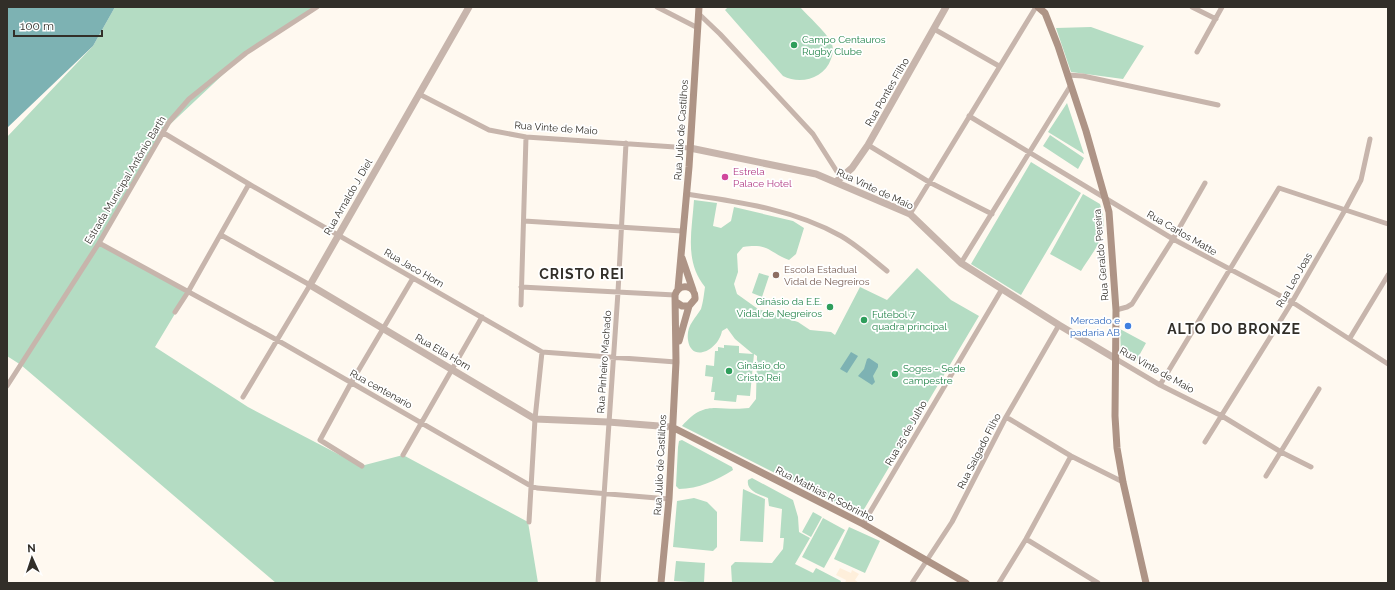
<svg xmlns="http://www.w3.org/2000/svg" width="1395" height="590" viewBox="0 0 1395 590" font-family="Raleway,sans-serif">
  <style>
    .built { fill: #feefdb }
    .green { fill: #b4dcc3 }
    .water { fill: #7db2b3 }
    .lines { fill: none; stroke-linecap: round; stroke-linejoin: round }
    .minor { stroke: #c7b5ac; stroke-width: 5 }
    .tertiary { stroke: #c7b5ac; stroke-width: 7 }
    .secondary { stroke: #ae9486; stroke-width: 7 }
    .leisure-dot { fill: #2e9e5b; stroke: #fff; stroke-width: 1.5 }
    .hotel-dot { fill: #d1479c; stroke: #fff; stroke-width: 1.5 }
    .education-dot { fill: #8d6e63; stroke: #fff; stroke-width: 1.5 }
    .shop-dot { fill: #3f7fe0; stroke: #fff; stroke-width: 1.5 }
    .labels { text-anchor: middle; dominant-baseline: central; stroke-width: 3.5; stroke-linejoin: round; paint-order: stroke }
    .leisure-label { font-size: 10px; fill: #27864d; stroke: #fff; text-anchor: start }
    .street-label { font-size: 10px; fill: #322f29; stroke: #fff }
    .hotel-label { font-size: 10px; fill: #b23c85; stroke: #fff; text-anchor: start }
    .education-label { font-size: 10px; fill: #785e54; stroke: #fff; text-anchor: start }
    .shop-label { font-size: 10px; fill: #366cbe; stroke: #fff; text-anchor: end }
    .district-label { font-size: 14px; font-weight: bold; letter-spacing: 1px; fill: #322f29; stroke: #fff }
  </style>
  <rect width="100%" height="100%" fill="#fff9f0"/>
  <path class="built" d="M840,568l11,5 1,-3 7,4 -4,6 4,3h-14l1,-3 -10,-5z"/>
  <path class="green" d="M115,7h202l-71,46 -84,79 -63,111 89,49 -33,55 93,60 113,59 42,-11 125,67 10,61h-262l-255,-218 -14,-9v-219l86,-91z
    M728,7h72c9,10 25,24 31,35 3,5 2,12 0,17 -7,20 -31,26 -48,17l-58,-66z
    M1091,27l53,19 -21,33 -52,-7 -15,-44z
    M1067,103l17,51 -36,-22z
    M1050,135l34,23 -6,11 -35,-23z
    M1031,162l50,31 -60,102 -50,-31z
    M1083,194l17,10c10,31 -3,41 -19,67l-31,-17z
    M694,200l23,3 -4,23 8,2 10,-7 3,-14 59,14 11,7 -8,26 -7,6c-21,-8 -20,-17 -46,-13l-6,7 1,18 -4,12 3,10 21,15 40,13 12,8 21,2 4,3 25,-48 27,13 30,-32 34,32 28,16 -119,200 -178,-90c24,-28 36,-14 67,-18l7,-9 1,-43 -3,-2 -4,42 -13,-1 -1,7 -22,-2 1,-8h-4l2,-15 -8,-1 1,-11 8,1 1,-15h3v-4l6,1v-3l15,1v7l14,1 -18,-15 -8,-11 -5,3c-4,20 -31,32 -34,9 -2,-14 7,-21 13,-31 2,-6 3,-15 4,-22 -21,-26 -13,-56 -11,-87z
    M759,273l10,3 -7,21 -10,-4z
    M1120,329l26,14 -11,20 -14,-9z
    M682,440l50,27 1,3c-16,10 -35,19 -54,19l-3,-3 2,-39 1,-6z
    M752,478l41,22 5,17 1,15 11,6 -15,26 18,9 3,-5 25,13 -1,2h-108l-1,-17 4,-4 37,1 11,-14 1,-11h-4l2,-29 -13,-3 -1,-8c-9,-4 -22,-7 -20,-18z
    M743,489l22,10 -2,43 -23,-1z
    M694,498l13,4 10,10v35l-4,4 -40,-4 4,-46z
    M813,512l9,5 -11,20 -9,-5z
    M823,518l22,12 -21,38 -22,-11z
    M849,527l31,14 -15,32 -31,-14z
    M676,561l29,2 -1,20 -30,-2z"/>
  <path class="water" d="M7,7h108l-22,39 -86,82z
    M851,352l7,4 -11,17 -7,-4z
    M869,358l9,6v3l-5,9 2,6 -3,3 -14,-9 6,-7 3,-10z"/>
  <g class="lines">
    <path class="minor" d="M657,7l41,21
      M1192,7l24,12
      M699,14l21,20 93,100 28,44
      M934,29l65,37
      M1197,52l25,-45
      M1067,75l16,1 135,29
      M419,94l70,36 37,7 164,11
      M969,116l204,123 119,63 96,62
      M162,132l87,52 293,168 134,10
      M868,145l61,37 63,32
      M686,194c53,8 107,15 155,42 16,9 31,23 46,35
      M910,214l126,-207
      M524,221l158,10
      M221,235l89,50 -67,112
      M99,243l178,97 254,146 6,2 132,11
      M961,263l110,-178
      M521,287l154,8
      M521,305l5,-168
      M1116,310l11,-3 5,-3 41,-65 32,-56
      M175,312l13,-20 61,-108
      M1350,338l38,-63
      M1116,359l44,26 62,31 59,36 30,15
      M1160,385l119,-197 109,36
      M7,386l92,-143 70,-121 20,-23 57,-46 71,-46
      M1006,417l65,39 52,26
      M1205,442l87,-140 53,-92 16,-30 9,-41
      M403,455l79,-138
      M362,466l-42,-26 31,-57 62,-105
      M1266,476l53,-87
      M529,522l6,-103 7,-67
      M863,524l139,-235
      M1026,539l72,44
      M598,583l20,-291 8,-149
      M912,583l40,-61 54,-105 53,-92
      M999,583l27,-44 45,-83"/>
    <path class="tertiary" d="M469,7l-159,278 225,134 73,3 64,5
      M690,148l126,26 94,40 51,49 98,62 57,34
      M837,181l15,-13 16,-23 78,-138"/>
    <path class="secondary" d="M1038,7l7,6 13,33 28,85 23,81 7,98 -1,106 2,32 6,34 23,101
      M682,258l11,32
      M678,289l11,-122 10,-160
      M679,341l10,-35
      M672,427l191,97 103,59
      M661,583l8,-84 7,-137 -1,-67c4,-13 21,-10 20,4l-6,7h-7l-6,-4"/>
  </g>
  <g class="leisure-dot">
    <circle cx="794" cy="45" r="4"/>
    <circle cx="830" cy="307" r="4"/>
    <circle cx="864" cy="320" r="4"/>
    <circle cx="729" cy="371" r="4"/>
    <circle cx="895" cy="374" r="4"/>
  </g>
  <circle class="hotel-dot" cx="725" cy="177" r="4"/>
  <circle class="education-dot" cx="776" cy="275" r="4"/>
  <circle class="shop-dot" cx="1128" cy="326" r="4"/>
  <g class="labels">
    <g class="leisure-label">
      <text x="802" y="39">Campo Centauros<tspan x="802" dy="12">Rugby Clube</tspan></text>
      <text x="822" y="301" text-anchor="end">Ginásio da E.E.<tspan x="822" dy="12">Vidal de Negreiros</tspan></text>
      <text x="872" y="314">Futebol 7<tspan x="872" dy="12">quadra principal</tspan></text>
      <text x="737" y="365">Ginásio do<tspan x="737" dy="12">Cristo Rei</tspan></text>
      <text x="903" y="368">Soges - Sede<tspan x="903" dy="12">campestre</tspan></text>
    </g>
    <g class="street-label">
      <text transform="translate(887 92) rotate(-60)">Rua Pontes Filho</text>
      <text transform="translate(556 128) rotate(4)">Rua Vinte de Maio</text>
      <text transform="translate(681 130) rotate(-86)">Rua Julio de Castilhos</text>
      <text transform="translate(125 180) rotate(-59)">Estrada Municipal Antônio Barth</text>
      <text transform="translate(875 189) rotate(25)">Rua Vinte de Maio</text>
      <text transform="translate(348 197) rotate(-60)">Rua Arnaldo J. Diel</text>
      <text transform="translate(1182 233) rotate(30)">Rua Carlos Matte</text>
      <text transform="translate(1101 255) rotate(-95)">Rua Geraldo Pereira</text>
      <text transform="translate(414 268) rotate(30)">Rua Jaco Horn</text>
      <text transform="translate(1294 280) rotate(-60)">Rua Leo Joas</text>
      <text transform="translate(443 352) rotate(30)">Rua Ella Horn</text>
      <text transform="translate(604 362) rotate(-86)">Rua Pinheiro Machado</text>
      <text transform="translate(1157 370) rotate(29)">Rua Vinte de Maio</text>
      <text transform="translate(381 389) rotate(29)">Rua centenario</text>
      <text transform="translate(906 433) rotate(-60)">Rua 25 de Julho</text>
      <text transform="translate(979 451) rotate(-63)">Rua Salgado Filho</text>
      <text transform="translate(660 465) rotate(-87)">Rua Julio de Castilhos</text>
      <text transform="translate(825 494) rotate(27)">Rua Mathias R Sobrinho</text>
    </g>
    <g class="hotel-label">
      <text x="733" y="171">Estrela<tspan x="733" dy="12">Palace Hotel</tspan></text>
    </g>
    <g class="education-label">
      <text x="784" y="269">Escola Estadual<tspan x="784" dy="12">Vidal de Negreiros</tspan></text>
    </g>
    <g class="shop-label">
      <text x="1120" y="320">Mercado e<tspan x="1120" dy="12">padaria AB</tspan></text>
    </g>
    <g class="district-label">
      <text x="582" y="274">CRISTO REI</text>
      <text x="1234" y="329">ALTO DO BRONZE</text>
    </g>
  </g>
  <rect width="1395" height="590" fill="none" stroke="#322f29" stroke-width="16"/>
  <g transform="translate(32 558) rotate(357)" stroke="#ffffff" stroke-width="3" paint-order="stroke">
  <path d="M0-3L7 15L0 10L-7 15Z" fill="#322f29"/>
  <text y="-6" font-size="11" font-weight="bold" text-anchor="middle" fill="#322f29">N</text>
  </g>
  <path d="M14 30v6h88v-6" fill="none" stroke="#322f29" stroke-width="2"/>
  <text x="20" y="30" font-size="12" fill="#322f29" stroke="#ffffff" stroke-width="3" paint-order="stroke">100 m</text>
</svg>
